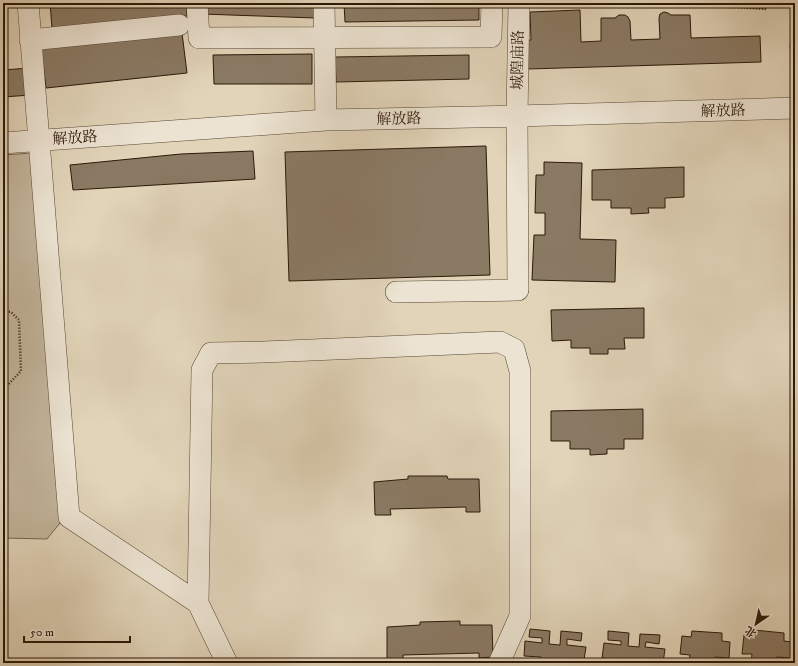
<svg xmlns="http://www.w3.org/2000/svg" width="798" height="666" viewBox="0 0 798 666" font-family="'IM FELL DW Pica','Noto Serif SC',serif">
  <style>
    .green { fill: #c2b49b; stroke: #766652 }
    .building { fill: #8a7a64; stroke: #2b1808 }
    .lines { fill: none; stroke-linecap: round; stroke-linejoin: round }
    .minor-casing { stroke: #584734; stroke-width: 22 }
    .path { stroke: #2b1808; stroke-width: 2.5; stroke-dasharray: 1 2; stroke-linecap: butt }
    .minor { stroke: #ece3d2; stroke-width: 21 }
    .labels { text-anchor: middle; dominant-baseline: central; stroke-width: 3; stroke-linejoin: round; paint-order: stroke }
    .street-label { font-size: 15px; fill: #2b1808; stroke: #ece3d2 }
  </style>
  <rect width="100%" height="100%" fill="#e1d4b9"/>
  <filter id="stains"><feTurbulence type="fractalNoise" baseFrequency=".005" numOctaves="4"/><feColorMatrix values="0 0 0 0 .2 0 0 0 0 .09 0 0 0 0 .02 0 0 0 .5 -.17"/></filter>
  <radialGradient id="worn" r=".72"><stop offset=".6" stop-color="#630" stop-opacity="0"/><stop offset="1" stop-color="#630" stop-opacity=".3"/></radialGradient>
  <path class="green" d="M657,3h109v6z
    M33,153l27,370 -13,16 -44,-1v-383z"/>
  <path class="building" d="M50,3h136l1,13 -135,12z
    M202,3h113v15l-113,-4z
    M344,3h135v17l-134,2z
    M580,10l1,32 20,-1v-23h14l4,-3h6l3,2 2,4 1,19 29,-1 -1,-21 1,-4 4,-2 4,1 3,2h19l1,23 69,-2 1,26 -233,7 -6,-28 9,-1 -1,-28z
    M182,33l5,40 -141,15 -5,-40z
    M792,36h3v22l-4,-1 -1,-12h2z
    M312,54v30h-98l-1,-29z
    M469,55v24l-133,3 -1,-25z
    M29,68l2,27 -28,2v-27z
    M486,146l4,129 -201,6 -4,-129z
    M253,151l2,28 -182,11 -3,-25 111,-11z
    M544,162l38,1 -2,76 36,1 -1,42 -83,-2 2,-45h11v-22h-10l1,-38h8z
    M684,167v30l-19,1v10h-17l1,5 -18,1v-6h-20v-8h-19v-30z
    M644,308v30h-20l1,11h-17v5h-18v-6h-19v-8l-19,1 -1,-31z
    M643,409v30h-19v10h-17v5l-17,1v-6h-20v-8h-19v-30z
    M408,476h39l1,3h31l1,33h-14v-5l-76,2 1,6h-16l-1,-33 34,-3z
    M460,621v4h32l1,32 -14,1v-5l-76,2v5l-16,1v-34l33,-2v-3z
    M530,629l20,2 -1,13 11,1 1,-14 21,2 -1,8 -14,-2v6l19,2 -2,13 -16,-1v4h-44l1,-1 15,1 1,-6 -17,-1 1,-15 17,2v-5l-13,-1z
    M754,630l30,3v8l8,1 -1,16 -14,-1 -1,6h-25l1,-9h-10l2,-19 9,1z
    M608,631l21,2 -1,13 11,1 1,-13 20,1 -1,9 -13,-2 -1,5 20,2 -2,14 -16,-1v1h-28v-3l-17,-2 2,-15 17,2v-4l-13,-1z
    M692,631l30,2v8l8,1 -1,16 -14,-1 -1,6h-25l1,-8 -10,-1 2,-18 9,1z"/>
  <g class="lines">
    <defs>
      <path id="minor" d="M28,3l41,514 129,86
        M197,3l2,35 292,-1 1,-34
        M324,3l2,117
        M30,40l149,-15
        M3,143l323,-23 191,-4 278,-8
        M396,292l122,-2 -1,-174 2,-113
        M227,663l-29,-60 4,-233 9,-17 53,-1 236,-10 14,7 6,22v245l-21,47"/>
    </defs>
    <use href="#minor" class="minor-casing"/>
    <path class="path" d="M657,3l109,6v-6
      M3,311l8,1 8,8 2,51 -18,19"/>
    <use href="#minor" class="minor"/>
  </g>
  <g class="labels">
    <g class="street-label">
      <text transform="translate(518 60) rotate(-89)">城隍庙路</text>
      <text transform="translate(723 111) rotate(-2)">解放路</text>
      <text transform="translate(399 119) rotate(-1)">解放路</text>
      <text transform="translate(75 138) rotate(-4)">解放路</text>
    </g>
  </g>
  <rect width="798" height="666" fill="none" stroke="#e1d4b9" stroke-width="16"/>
  <rect x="4" y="4" width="790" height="658" fill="none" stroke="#2b1808" stroke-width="2"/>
  <rect x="8" y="8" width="782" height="650" fill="none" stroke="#2b1808"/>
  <g transform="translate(756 624) rotate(214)" stroke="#ece3d2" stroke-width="3" paint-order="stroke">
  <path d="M0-3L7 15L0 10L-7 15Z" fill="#2b1808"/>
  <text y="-6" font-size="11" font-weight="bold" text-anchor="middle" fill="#2b1808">北</text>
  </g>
  <path d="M24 636v6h106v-6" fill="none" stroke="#2b1808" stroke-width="2"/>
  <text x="30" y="636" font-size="12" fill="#2b1808" stroke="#ece3d2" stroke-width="3" paint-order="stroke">50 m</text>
  <rect width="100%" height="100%" filter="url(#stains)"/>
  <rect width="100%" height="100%" fill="url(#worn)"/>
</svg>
